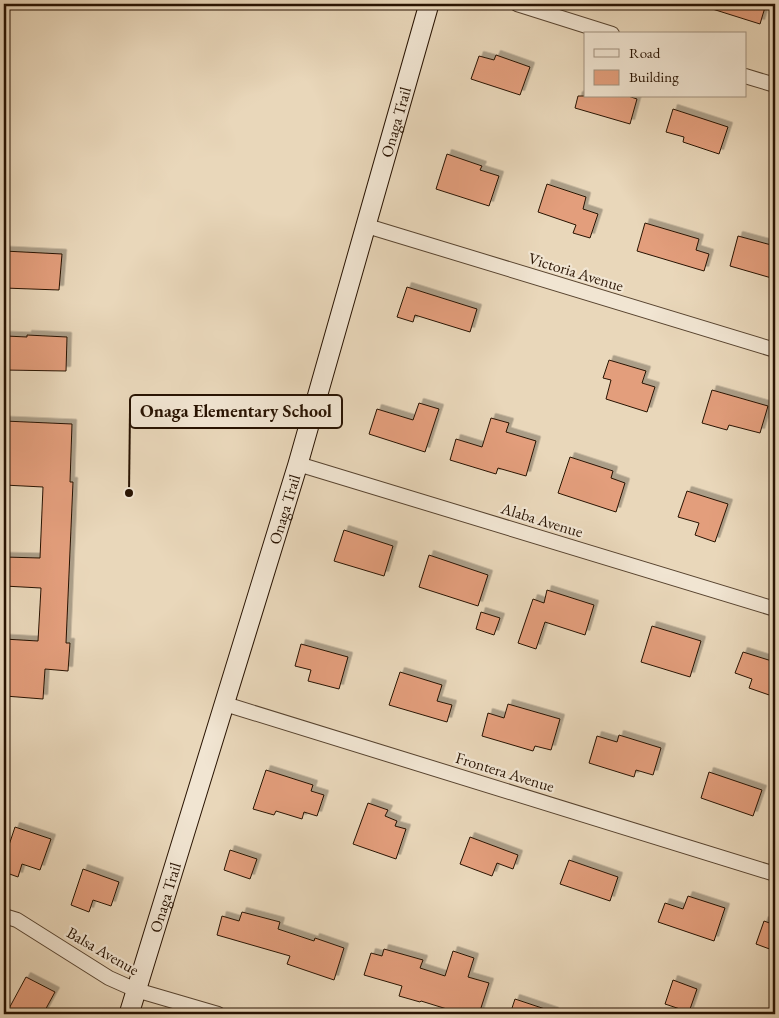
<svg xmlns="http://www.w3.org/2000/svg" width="779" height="1018" viewBox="0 0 779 1018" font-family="'EB Garamond',serif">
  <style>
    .building { fill: #e39e7b; stroke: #281302; filter: url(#shadow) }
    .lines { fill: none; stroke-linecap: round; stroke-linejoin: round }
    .street-casing { stroke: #584430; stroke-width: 16 }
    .secondary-casing { stroke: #281302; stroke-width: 21 }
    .street { stroke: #f1e5d2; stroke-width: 14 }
    .secondary { stroke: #f1e5d2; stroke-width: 19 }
    .labels { text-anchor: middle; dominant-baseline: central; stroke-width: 4.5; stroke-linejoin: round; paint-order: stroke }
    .street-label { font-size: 16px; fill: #281302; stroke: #f1e5d2 }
    .leader { fill: none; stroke: #281302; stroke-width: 2 }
    .callout-dot { fill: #281302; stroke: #f1e5d2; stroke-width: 2 }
    .callout { fill: #f1e5d2; stroke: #281302; stroke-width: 2 }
    .callout-label { font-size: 18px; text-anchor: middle; font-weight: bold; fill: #281302 }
  </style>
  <defs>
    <filter id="shadow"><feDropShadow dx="4.5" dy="-4.5" stdDeviation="0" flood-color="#0004"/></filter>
  </defs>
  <rect width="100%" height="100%" fill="#e9d7ba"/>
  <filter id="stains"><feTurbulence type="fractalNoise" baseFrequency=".004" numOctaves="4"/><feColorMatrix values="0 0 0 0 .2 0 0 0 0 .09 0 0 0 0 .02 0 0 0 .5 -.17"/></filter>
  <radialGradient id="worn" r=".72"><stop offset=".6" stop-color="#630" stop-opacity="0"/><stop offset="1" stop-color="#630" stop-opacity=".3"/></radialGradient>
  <path class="building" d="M706,4h60l-6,20 -54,-17z
    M496,55l34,12 -10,28 -49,-16 8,-23 15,4z
    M578,96h50l9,3 -7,25 -55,-16z
    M673,109l55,18 -9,27 -36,-12 1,-5 -18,-5z
    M447,154l35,12 -2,4 19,6 -10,30 -53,-17z
    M547,184l39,13 -3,12 15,5 -8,24 -17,-5 3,-8 -38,-13z
    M645,223l54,16 -3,11 13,4 -5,17 -67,-20z
    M738,236l37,10 -3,9 3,1v23l-45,-13z
    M4,251l58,3 -3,36 -55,-2z
    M407,287l70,22 -7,23 -55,-17 -2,7 -16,-5z
    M27,335l40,2 -1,34 -62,-1 2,-34 21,1z
    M609,360l37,11 -4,12 13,4 -8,25 -41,-13 5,-19 -8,-2z
    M712,390l56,16 -8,27 -31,-8 -2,5 -25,-7z
    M419,403l20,6 -14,43 -56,-18 8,-25 36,11z
    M491,418l18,5 -3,9 30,9 -10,35 -28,-8 -2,6 -46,-14 6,-21 26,8z
    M4,421l68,3 -2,58h3l-7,161h4l-2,28 -23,-2 -2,30 -38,-3 2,-27h-3v-30l34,2 3,-53 -37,-2v-29l36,1 3,-71 -39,-2z
    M570,457l43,14 -2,7 14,5 -9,29 -58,-19z
    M687,491l41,13 -13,38 -20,-7 4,-12 -21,-6z
    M344,530l49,16 -9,30 -50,-15z
    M429,555l59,20 -10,31 -59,-19z
    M547,590l47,15 -9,30 -40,-13 -9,27 -18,-6 15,-44 11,4z
    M481,612l19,6 -6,17 -18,-6z
    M652,626l49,15 -11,36 -49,-15z
    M301,644l47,13 -9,32 -31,-8 3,-11 -16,-4z
    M743,652l32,10v35l-26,-9 3,-9 -17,-6z
    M400,672l42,13 -5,16 15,4 -5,17 -58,-17z
    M508,704l52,15 -9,31 -16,-4 -2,5 -51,-15 6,-23 16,5z
    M619,735l42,13 -8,27 -17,-5 -2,7 -45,-14 8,-27 20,6z
    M266,770l47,15 -2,6 13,4 -7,21 -13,-4 -2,7 -26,-8 -2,4 -21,-6z
    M709,772l53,18 -9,26 -52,-18z
    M368,803l20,7 -3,6 12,5 -2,5 11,3 -10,30 -43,-15z
    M15,827l36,12 -11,31 -18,-6 -4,13 -14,-5v-12z
    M470,837l48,18 -5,14 -16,-6 -5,13 -32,-12z
    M230,850l27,9 -7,20 -26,-9z
    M569,860l49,17 -8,24 -50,-17z
    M83,869l36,13 -8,24 -18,-6 -4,12 -18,-7z
    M688,896l37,12 -11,33 -56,-19 7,-19 18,6z
    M242,912l38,10 -2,7 36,12 1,-3 29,10 -10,32 -47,-16 3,-8 -73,-21 5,-19 17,5z
    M764,921l11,4v26l-19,-7z
    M384,949l39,11 -3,8 25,8 8,-25 21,7 -6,19 21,6 -10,31h-16l-42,-13 -1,1 -21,-6 3,-10 -38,-11 7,-22 11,3z
    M26,977l29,15 -12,22h-37z
    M673,980l24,9 -8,23 -24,-8z
    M515,999l39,13v2h-44z"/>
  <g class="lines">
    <defs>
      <path id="street" d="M517,4l95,30
        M745,76l30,9
        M367,226l408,124
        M298,464l477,145
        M225,704l550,170
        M4,916l13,4 92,58 27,12 82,24"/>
      <g id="secondary">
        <path id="s1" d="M129,1014l169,-550 131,-460"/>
      </g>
    </defs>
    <use href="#street" class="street-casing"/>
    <use href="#secondary" class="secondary-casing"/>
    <use href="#street" class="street"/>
    <use href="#secondary" class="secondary"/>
  </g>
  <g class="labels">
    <g class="street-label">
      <text stroke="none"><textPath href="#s1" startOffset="931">Onaga Trail</textPath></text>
      <text transform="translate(576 272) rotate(17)">Victoria Avenue</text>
      <text stroke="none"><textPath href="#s1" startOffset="528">Onaga Trail</textPath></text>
      <text transform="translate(542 520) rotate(17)">Alaba Avenue</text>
      <text transform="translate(505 772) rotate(17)">Frontera Avenue</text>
      <text stroke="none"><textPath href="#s1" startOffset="122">Onaga Trail</textPath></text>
      <text transform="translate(103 951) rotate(30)">Balsa Avenue</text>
    </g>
  </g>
  <path class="leader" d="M129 493L130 411"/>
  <circle class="callout-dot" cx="129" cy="493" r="5"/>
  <rect class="callout" x="130" y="395" width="212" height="33" rx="5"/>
  <g class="callout-label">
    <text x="236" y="417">Onaga Elementary School</text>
  </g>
  <rect width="779" height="1018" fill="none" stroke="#e9d7ba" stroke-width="20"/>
  <rect x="5" y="5" width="769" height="1008" fill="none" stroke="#281302" stroke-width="2.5"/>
  <rect x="10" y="10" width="759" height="998" fill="none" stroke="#281302"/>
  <rect x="584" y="32" width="162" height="65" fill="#f1e5d2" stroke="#a1917f"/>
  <rect x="594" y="49" width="25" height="8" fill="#f1e5d2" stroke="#a1917f"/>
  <text x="629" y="58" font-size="15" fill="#281302">Road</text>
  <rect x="594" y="70" width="25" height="15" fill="#e39e7b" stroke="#a1917f"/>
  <text x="629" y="82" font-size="15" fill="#281302">Building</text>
  <rect width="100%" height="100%" filter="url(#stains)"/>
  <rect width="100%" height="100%" fill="url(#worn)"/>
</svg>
